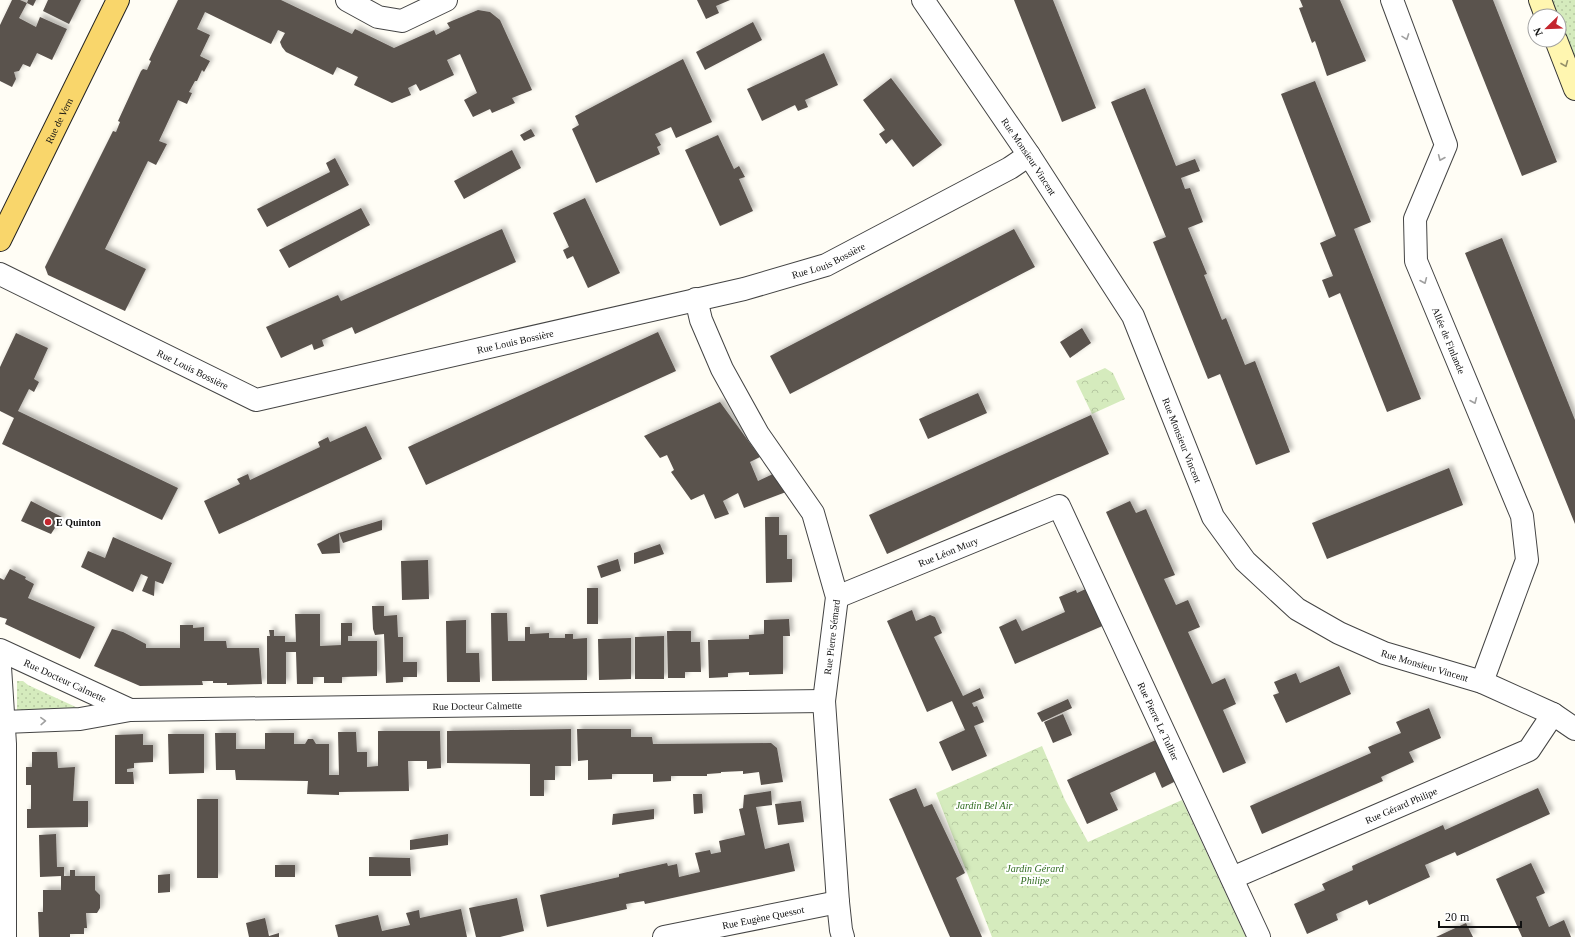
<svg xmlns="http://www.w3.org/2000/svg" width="1575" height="937" viewBox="0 0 1575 937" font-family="'Times New Roman',serif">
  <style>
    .grass { fill: url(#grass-dots) }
    .park { fill: url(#park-crowns) }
    .building { fill: #5a524d; filter: url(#shadow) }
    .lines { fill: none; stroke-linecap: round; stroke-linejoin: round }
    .street-casing { stroke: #444; stroke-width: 24 }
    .secondary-casing { stroke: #333; stroke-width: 24 }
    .primary-casing { stroke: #222; stroke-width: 24 }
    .street { stroke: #fff; stroke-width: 22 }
    .secondary { stroke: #fff6b0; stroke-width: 22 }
    .primary { stroke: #f9d66b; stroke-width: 22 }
    .oneway { stroke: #a0a0a0 }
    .oneway2 { stroke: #948f68 }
    .poi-dot { fill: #c4262e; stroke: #fff; stroke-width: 1.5 }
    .labels { text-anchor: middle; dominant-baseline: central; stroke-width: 4; stroke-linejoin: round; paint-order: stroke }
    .street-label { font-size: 10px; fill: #111; stroke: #fff }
    .poi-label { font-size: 10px; font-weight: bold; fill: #111; stroke: #fff; text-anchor: start }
    .park-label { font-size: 10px; font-style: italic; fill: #2f6b1f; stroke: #fff }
  </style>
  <defs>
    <pattern id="grass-dots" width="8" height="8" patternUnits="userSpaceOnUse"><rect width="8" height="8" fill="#d5ebbd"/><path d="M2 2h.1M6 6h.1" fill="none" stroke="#b6c8a1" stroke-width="1.8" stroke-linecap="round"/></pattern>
    <pattern id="park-crowns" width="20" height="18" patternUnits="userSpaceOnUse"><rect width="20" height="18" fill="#d5ebbd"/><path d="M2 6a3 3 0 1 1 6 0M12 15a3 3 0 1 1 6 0" fill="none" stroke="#b6c8a1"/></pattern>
    <filter id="shadow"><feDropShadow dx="3.5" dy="-3.5" stdDeviation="2" flood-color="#0004"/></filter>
  </defs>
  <rect width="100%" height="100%" fill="#fffdf5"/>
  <path class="grass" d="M1549,0h26v64l-16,-39v-9h-4z
    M17,681h6l5,4 50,23 -1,4 -60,-1z"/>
  <path class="park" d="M1105,368l8,5 12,26 -33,15 -16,-33z
    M1042,746l23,54 23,42 94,-42 64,137h-254l-56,-144z"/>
  <path class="building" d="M12,0h8l7,3 -8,15 17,9 4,-10 27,12 -15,31 -15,-7 -7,14 -7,-3 -4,7 -5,1 2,7 -4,8 -12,-6v-56z
    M28,0h8l-3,6 -6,-3z
    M48,0h33l-12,24 -26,-13z
    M178,0h103l71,34 3,-5 39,19 40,-18 2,5 14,-7 -3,-5 31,-13 12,2 10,8 32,70 -20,8 3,5 -23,10 -2,-4 -17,8 -9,-17 13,-7 -17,-39 -13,6 7,15 -34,16 -4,-7 -8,4 3,7 -19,8 -38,-18 4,-8 -21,-10 -4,8 -47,-23 -4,-5 -2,-5 5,-9 -7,-3 -7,14 -66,-32 -8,17 13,6 -10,21 10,5 -6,11 -2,-2 -5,11h-2l-6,11 3,1 -5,11 -9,-4 -19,41 8,3 -11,21 -8,-4 -43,88 41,20 -21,42 -77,-36 -3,-8 68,-136 3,1 4,-10 -2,-1 23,-50 2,-2 4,1 4,-9 -2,-1z
    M697,0h33l-14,6 3,7 -13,6z
    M1014,0h39l43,108 -34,14z
    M1300,0h40l26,61 -39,15 -12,-35 -3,2 -13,-35 4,-1z
    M1452,0h41l64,162 -35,14z
    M753,22l9,18 -57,30 -9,-18z
    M824,53l14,32 -33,15 3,7 -10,4 -3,-6 -33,16 -15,-32z
    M683,59l29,63 -36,16 -5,-11 -16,7 6,11 -4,2 3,7 -64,29 -24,-54 7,-4 -4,-9z
    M891,78l51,67 -29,22 -21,-28 -6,5 -7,-10 6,-4 -22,-30z
    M1315,81l56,141 -17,7 67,170 -34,13 -47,-119 -11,5 -7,-18 11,-4 -13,-33 16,-7 -55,-142z
    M1145,88l31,78 19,-7 5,12 -19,7 4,11 5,-1 13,34 -15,6 19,46 -3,1 18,45 4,-2 19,47 10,-4 35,91 -34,13 -36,-91 -12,5 -55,-137 13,-5 -55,-135z
    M531,129l4,7 -11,5 -4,-6z
    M718,135l16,34 5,-3 6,11 -6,2 14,32 -33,15 -35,-76z
    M512,150l9,18 -57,31 -10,-18z
    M335,158l14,27 -82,42 -10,-18 73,-37 -4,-9z
    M585,198l35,75 -32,15 -15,-32 -6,3 -4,-9 6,-3 -16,-34z
    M361,208l9,17 -81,43 -10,-18z
    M502,229l14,33 -161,72 -3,-7 -30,13 2,6 -10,4 -2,-6 -31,14 -15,-31 72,-32 3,6z
    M1014,229l21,38 -245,127 -20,-38z
    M1502,238l73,182v104l-110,-271z
    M1082,328l9,15 -21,15 -10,-16z
    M658,332l18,39 -250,114 -18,-38z
    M16,333l32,15 -14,31 5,3 -5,10 -5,-3 -11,22 160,77 -16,32 -160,-76 12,-26 -14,-7v-44z
    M978,393l9,20 -59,26 -9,-20z
    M720,402l40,55 -10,5 8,19 15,-7 13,18 -42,16 -6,-15 -15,8 6,13 -14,5 -11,-25 -13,6 -20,-28 3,-2 -7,-15 -7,3 -16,-22z
    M1091,415l18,39 -222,100 -18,-39z
    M366,426l16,33 -163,75 -15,-33 36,-17 -3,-5 11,-5 2,6 70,-33 -2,-5 10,-5 2,5z
    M1449,468l14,37 -136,54 -15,-36z
    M31,501l31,16 -11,17 -30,-13z
    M1130,501l6,12 10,-4 29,66 -11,4 12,26 12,-5 12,27 -12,5 24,52 13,-6 11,26 -13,6 23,53 -23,10 -117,-261z
    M765,517h14v18h8v24h5v23l-26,1z
    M382,520v10l-39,13 -4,-10z
    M339,533l1,20 -18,1 -5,-10z
    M113,537l59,26 -9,21 -8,-3 -1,15 -12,-5 6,-14 -7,-3 -8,18 -52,-25 7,-16 17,7z
    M660,544l4,10 -30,10v-11z
    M618,559l3,12 -20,7 -4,-12z
    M428,560l1,39 -27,1 -1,-39z
    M10,569l16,8 -1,2 9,5 -6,14 67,29 -15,32 -75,-35 2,-5 -7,-2v-39l4,2z
    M1090,587l17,37 -92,40 -16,-37 17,-8 6,12 43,-19 -6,-15 17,-7 1,3z
    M587,588h11v36h-11z
    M372,606h12v10l13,-1 1,22h5v25h14v15h-14v5l-17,1 -2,-49 -9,1 -2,-6z
    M912,610l4,11 14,-6 5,2 7,16 -8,4 29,59 17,-8 4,10 -12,5 2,4 3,-1 7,16 -10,4 13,30 -35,15 -13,-29 26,-12 -13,-29 -25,11 -40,-91z
    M491,613h16l1,28h17v-14h5v7l19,-1v5h16v-4h8v5l14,-1v42l-95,1z
    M295,614h25v32l21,-1v-22h11v13h-4v5h29v35l-35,1v6h-18v-6h-11v7h-16l-1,-32h-10v32h-19v-48h3l-1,-6h5v6h11v6h11z
    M789,619l1,17h-7v38l-34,1v-3l-21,1v4l-19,1 -1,-38 41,-1v-4l15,-1v-14z
    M466,620v33h13l1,29h-33l-1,-61z
    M180,625h13v3l11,-1v14h22l1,7h32l3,36 -35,1v-2h-14v-2h-11l1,4 -63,1 -46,-20 18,-37 11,3 23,12v4h34z
    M667,631h24v11h9l1,30h-16v6h-17z
    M664,636v43h-29v-42z
    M631,638v41l-32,1 -1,-41z
    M1339,666l12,28 -65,29 -13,-28 6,-2 -5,-11 22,-9 4,10z
    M1068,699l4,9 -30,14 -5,-9z
    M1429,708l12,30 -32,14 5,10 -33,15 2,4 -121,53 -12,-28 121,-53 -3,-6 33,-14 -5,-11z
    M1063,714l9,21 -19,8 -9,-21z
    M571,729v37h-16v14h-11v16h-14v-32l-83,-1v-32z
    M577,729h54v8h21l1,7 118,-1 6,5 6,34 -22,3 -2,-13 -16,2v-3l-22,1v1l-14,1v2h-36v5l-18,1v-8h-41v5l-24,1v-20l-10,1z
    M378,731h62l1,37 -14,1v-8h-19l1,30 -70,1v3l-32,-1 1,-13 -72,-1 -1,-10h-19l-1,-37h21v16h29v-16h29v11h11l3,-5h5l3,5h13v31h10l-1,-43h18l1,20h10v15l11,-1z
    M143,734v11h10v17l-19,1v5l-7,1v3h6l1,12h-19v-49z
    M168,734h36v39l-35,1z
    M1158,739l18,42 -14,7 -7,-16 -45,21 8,17 -31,14 -20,-44z
    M32,752h25l1,16 17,-1 -2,34h15v26l-61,1v-19h4v-24h-5v-18h6z
    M916,788l8,19 8,-3 33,69 -9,5 26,59h-32l-47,-107 -14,-31z
    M1538,788l12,26 -93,42 -2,-4 -30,13 5,12 -61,28 -2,-5 -31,14 2,6 -31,14 -13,-30 31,-14 -3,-6 31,-14 -1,-4 91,-41 2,5z
    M771,791l1,14 -16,2 9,42 24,-6 6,28 -150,33 -1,-3 -18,3 1,5 -80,18 -7,-32 79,-18v-3l48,-11 1,3 9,-2 2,13 21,-5 -5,-19 15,-3 1,4 10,-2 -2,-11 26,-6 -6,-26 4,-1 1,-13z
    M693,794h9l1,19 -9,1z
    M197,799h21v79h-21z
    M801,801l3,21 -26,3 -3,-21z
    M654,809v10l-42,6 1,-11z
    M56,834l1,33h7v9h6v-6h5v6h20v14l5,5v13l-3,5h-11l1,15h-3v6h-14v3h-31l-1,-25h5v-22h18v-14l-21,1 -1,-42z
    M448,834v11l-38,5v-10z
    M369,857l41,1 1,18h-42z
    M1531,863l14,30 -9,4 13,30 15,-7 7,17h-49l-26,-58z
    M275,865h20v12h-20z
    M170,874v18l-12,1v-18z
    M517,898l7,33 -24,6h-24l-7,-29z
    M461,909l6,28h-129l-3,-12 43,-10 4,16 28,-6 -4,-12 13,-3 1,8z
    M265,918l4,18 10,-3v4h-30l-3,-14z
    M1466,923l7,14h-37z"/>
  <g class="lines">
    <defs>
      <g id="street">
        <path d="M347,0l31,17 24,4 44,-21"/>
        <path id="s1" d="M923,0l106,155 104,161 80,201 32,44 52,48 42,24 45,20 98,29 71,32 22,15"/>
        <path id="s2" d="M1392,0l54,145 -31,74 1,42 106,255 5,44 -45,122"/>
        <path id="s3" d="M0,274l256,126 488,-111 82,-24 184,-97 19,-13"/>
        <path d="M696,299l5,21 21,49 36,65 55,79 24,84 -13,104 14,201 3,28 2,7"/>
        <path id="s4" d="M837,597l222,-91 200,431"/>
        <path id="s5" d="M0,650l130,60"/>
        <path d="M0,667l5,77v193"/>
        <path id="s6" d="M4,722l76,-3 50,-9 694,-9"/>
        <path id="s7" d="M1232,878l297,-128 24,-36"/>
        <path id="s8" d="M664,937l174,-35"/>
      </g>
      <path id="secondary" d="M1540,0l6,16
        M1556,40l19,49"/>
      <g id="primary">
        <path id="s9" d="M0,240l118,-240"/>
      </g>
    </defs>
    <use href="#street" class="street-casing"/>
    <use href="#secondary" class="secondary-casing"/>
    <use href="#primary" class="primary-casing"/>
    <use href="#street" class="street"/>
    <use href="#secondary" class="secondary"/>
    <use href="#primary" class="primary"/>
  </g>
  <defs><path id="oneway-chevron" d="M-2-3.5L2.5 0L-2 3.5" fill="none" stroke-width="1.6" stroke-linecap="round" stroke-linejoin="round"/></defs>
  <g class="oneway">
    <use href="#oneway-chevron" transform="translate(1406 37) rotate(70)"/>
    <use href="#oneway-chevron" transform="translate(1441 158) rotate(113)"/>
    <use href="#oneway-chevron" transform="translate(1424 281) rotate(67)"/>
    <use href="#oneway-chevron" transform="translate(1474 401) rotate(67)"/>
    <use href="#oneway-chevron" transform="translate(43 721) rotate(-2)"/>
  </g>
  <use class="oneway2" href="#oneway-chevron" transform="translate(1565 64) rotate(68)"/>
  <circle class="poi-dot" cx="48" cy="522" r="4"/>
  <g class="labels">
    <g class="street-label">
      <text stroke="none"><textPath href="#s9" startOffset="133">Rue de Vern</textPath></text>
      <text stroke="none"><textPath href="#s1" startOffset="189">Rue Monsieur Vincent</textPath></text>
      <text stroke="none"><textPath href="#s3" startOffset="875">Rue Louis Bossière</textPath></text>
      <text stroke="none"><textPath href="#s3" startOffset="551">Rue Louis Bossière</textPath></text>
      <text stroke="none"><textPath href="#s2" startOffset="363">Allée de Finlande</textPath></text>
      <text stroke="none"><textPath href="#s3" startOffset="215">Rue Louis Bossière</textPath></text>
      <text stroke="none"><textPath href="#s1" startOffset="513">Rue Monsieur Vincent</textPath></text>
      <text stroke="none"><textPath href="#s4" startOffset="120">Rue Léon Mury</textPath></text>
      <text transform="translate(832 637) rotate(-83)">Rue Pierre Sémard</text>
      <text stroke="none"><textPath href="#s1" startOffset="861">Rue Monsieur Vincent</textPath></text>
      <text stroke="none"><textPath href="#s5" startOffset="72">Rue Docteur Calmette</textPath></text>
      <text stroke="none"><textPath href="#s6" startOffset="474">Rue Docteur Calmette</textPath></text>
      <text stroke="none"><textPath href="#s4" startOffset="477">Rue Pierre Le Tullier</textPath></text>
      <text stroke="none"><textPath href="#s7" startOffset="184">Rue Gérard Philipe</textPath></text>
      <text stroke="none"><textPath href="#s8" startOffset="101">Rue Eugène Quessot</textPath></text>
    </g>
    <g class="poi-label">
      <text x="56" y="522">E Quinton</text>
    </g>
    <g class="park-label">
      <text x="984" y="805">Jardin Bel Air</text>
      <text x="1035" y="868">Jardin Gérard<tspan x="1035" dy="12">Philipe</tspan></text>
    </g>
  </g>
  <g transform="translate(1547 28) rotate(247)"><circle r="19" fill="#ffffff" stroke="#a0a0a0"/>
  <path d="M0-3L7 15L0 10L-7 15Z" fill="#c4262e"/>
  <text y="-6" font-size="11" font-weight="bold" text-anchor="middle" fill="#111111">N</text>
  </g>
  <path d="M1439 921v6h82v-6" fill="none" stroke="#111111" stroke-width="2"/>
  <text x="1445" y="921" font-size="12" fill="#111111" stroke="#ffffff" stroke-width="3" paint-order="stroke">20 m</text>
</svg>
